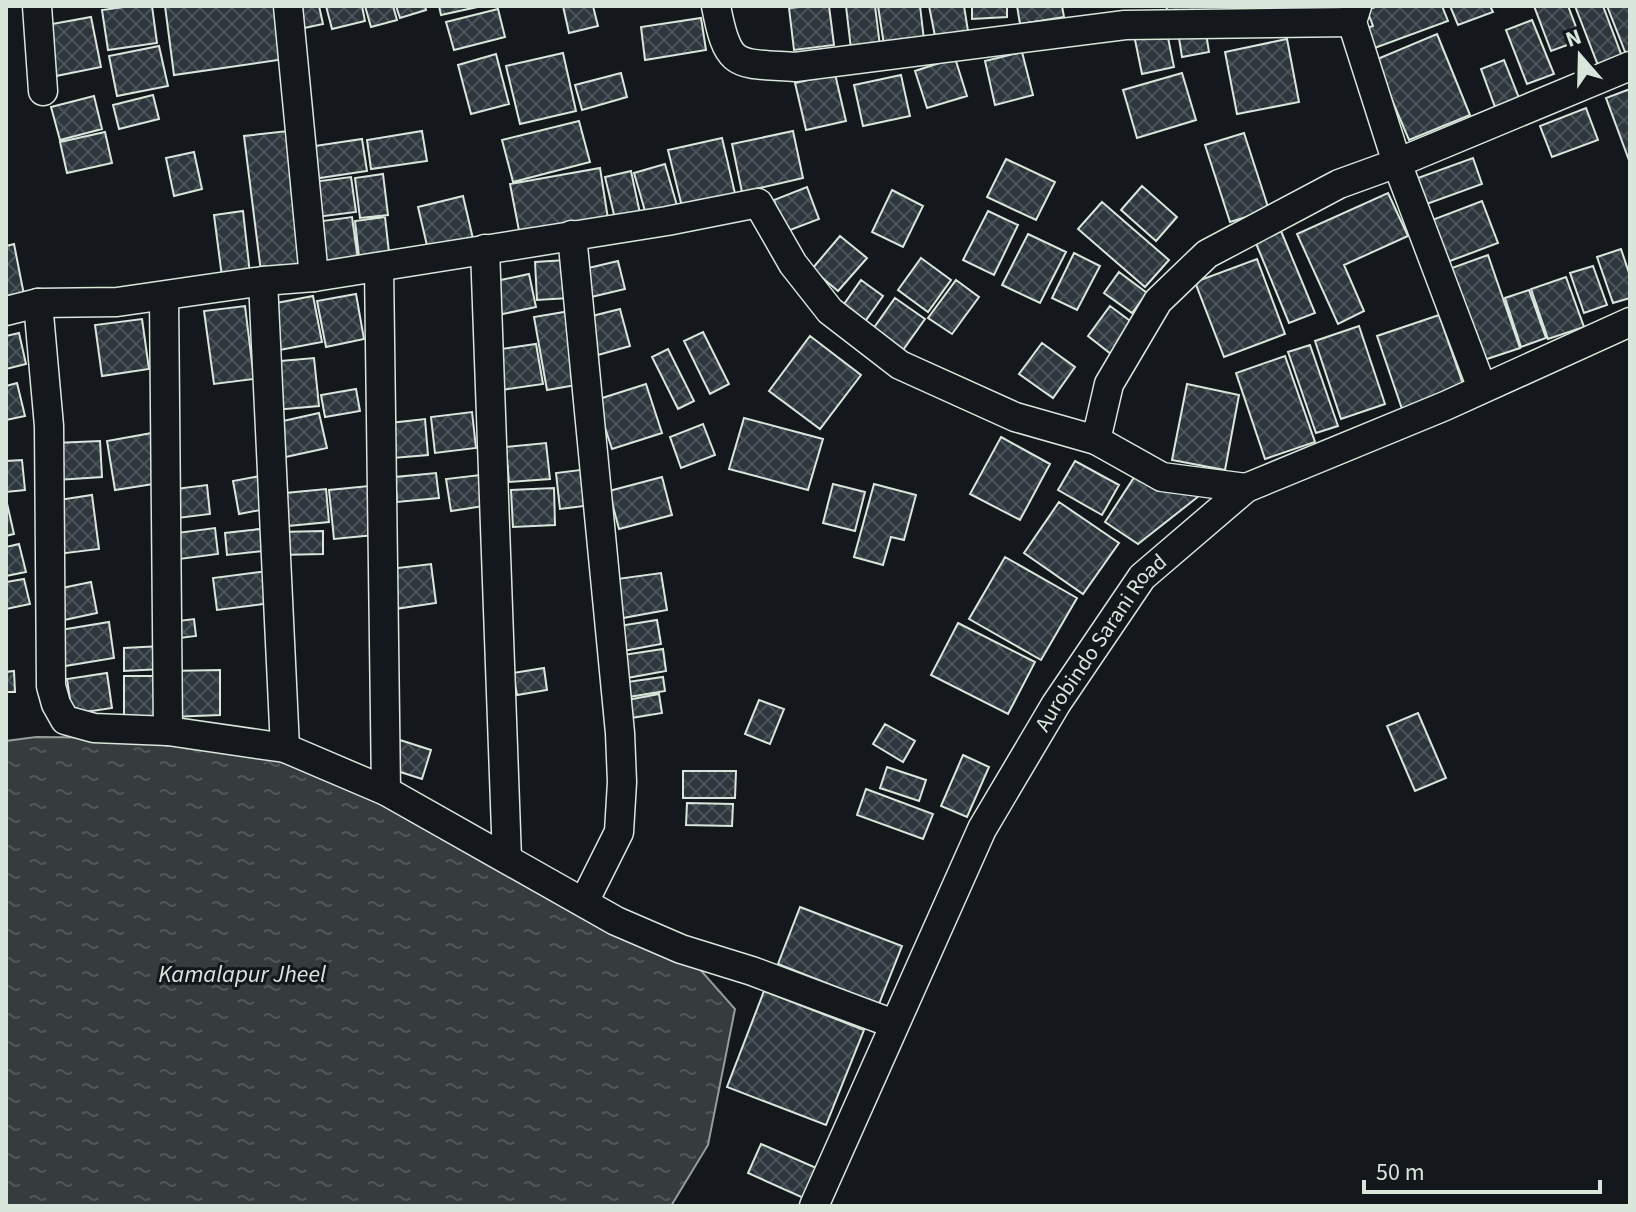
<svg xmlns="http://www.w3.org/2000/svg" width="1636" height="1212" viewBox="0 0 1636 1212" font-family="'Source Sans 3',sans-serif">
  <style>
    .water { fill: url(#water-ripples); stroke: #939e99; stroke-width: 2 }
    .building { fill: url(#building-cross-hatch); stroke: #d8e6dc; stroke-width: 2 }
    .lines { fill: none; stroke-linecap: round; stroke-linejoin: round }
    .minor-casing { stroke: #d8e6dc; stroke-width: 31 }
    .minor { stroke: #14181c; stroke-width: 28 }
    .labels { text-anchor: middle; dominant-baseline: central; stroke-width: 6; stroke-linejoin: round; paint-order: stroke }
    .street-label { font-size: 22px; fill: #d8e6dc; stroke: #14181c }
    .water-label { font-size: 24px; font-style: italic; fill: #d8e6dc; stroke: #14181c }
  </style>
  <defs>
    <pattern id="water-ripples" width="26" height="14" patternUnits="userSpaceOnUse" patternTransform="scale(2)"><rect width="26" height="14" fill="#363b3e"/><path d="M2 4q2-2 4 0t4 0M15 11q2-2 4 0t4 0" fill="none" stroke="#525759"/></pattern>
    <pattern id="building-cross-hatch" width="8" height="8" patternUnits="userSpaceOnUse" patternTransform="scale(2)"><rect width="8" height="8" fill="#2c363c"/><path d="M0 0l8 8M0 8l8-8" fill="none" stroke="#4a5358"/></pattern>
  </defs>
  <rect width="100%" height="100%" fill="#14181c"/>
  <path class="water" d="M36,737l137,1 136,7 388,221 38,43 -27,136 -37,61h-665v-465z"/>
  <path class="building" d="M131,6h21l5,37 -49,7 -6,-40z
    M165,6h113l7,53 -111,16z
    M290,6h29l4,18 -28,6z
    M326,6h36l3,15 -33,8z
    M365,6h28l4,14 -26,7z
    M396,6h29l1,4 -26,8z
    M439,6h43l-41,9z
    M563,6h30l5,20 -29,7z
    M810,6h19l5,39 -40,5 -5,-42z
    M846,6h29l5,40 -29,3z
    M878,6h42l4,34 -40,5z
    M929,6h35l4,25 -33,5z
    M972,6h35v11l-35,2z
    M1017,6h45l2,11 -44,7z
    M1167,6h70l-1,11h-70z
    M1252,6h85l-1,13 -85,-7z
    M1378,6h64l6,15 -76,28 -7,-20 8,-3 -6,-16z
    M1450,6h40l3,6 -35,13z
    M1534,6h34l13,34 -30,11z
    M1575,6h28l20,53 -24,9z
    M1607,6h23v55l-1,1z
    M498,9l7,28 -51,13 -8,-28z
    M91,17l10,50 -50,10 -10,-51z
    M701,18l5,32 -61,10 -4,-33z
    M1532,20l22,54 -27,10 -21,-54z
    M1205,27l4,25 -27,5 -4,-25z
    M1166,28l8,39 -32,7 -8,-39z
    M1437,34l33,81 -61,25 -34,-80z
    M1287,39l12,63 -62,12 -12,-62z
    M159,46l9,40 -51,10 -8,-40z
    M1022,52l11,43 -38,10 -10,-44z
    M563,53l13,58 -56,13 -14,-58z
    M496,54l13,50 -38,10 -13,-49z
    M955,58l12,38 -40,12 -12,-37z
    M1504,60l15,38 -24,9 -14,-38z
    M621,73l6,24 -45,13 -7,-25z
    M1182,73l14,47 -59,18 -14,-48z
    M835,74l11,47 -40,9 -11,-47z
    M901,75l9,41 -47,10 -9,-41z
    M1630,89v74l-24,-65z
    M153,95l6,24 -40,10 -6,-24z
    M94,96l8,33 -42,11 -9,-33z
    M1586,108l12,32 -46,17 -12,-31z
    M579,121l11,41 -77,20 -11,-42z
    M288,131l17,135 -44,6 -17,-136z
    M422,131l5,30 -56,8 -4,-29z
    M793,131l10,47 -61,14 -10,-48z
    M105,132l7,31 -45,10 -7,-31z
    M1244,133l25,77 -39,12 -25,-77z
    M722,138l15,64 -53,13 -16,-65z
    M362,139l5,32 -54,8 -5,-32z
    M194,152l8,37 -28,7 -8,-38z
    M1473,158l9,26 -58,21 -9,-26z
    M1006,159l49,23 -19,38 -49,-23z
    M665,164l13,45 -31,9 -13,-45z
    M600,168l9,57 -88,16 -11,-57z
    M631,171l10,47 -25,5 -11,-46z
    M383,174l5,41 -28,3 -5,-40z
    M351,177l5,35 -39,5 -5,-35z
    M1142,186l35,31 -21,24 -35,-31z
    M807,187l12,32 -34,13 -11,-32z
    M892,190l31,16 -20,41 -31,-15z
    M1388,193l20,43 -64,29 20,46 -26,13 -41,-90z
    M463,196l11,47 -45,11 -11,-47z
    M1482,201l16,42 -56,21 -15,-42z
    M1102,202l67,58 -24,27 -67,-58z
    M243,211l7,63 -28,3 -8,-62z
    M988,211l30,14 -24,50 -31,-15z
    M352,217l7,50 -38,5 -6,-50z
    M385,217l5,44 -30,4 -5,-44z
    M1281,231l34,82 -26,10 -34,-82z
    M1028,234l38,18 -26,51 -38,-18z
    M840,236l27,22 -29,33 -26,-22z
    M14,244l11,56 -19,4v-58z
    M1621,249l9,27v22l-17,5 -16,-46z
    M1074,253l26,13 -23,44 -25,-12z
    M1488,255l32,93 -39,13 -32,-92z
    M921,258l30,22 -23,32 -30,-22z
    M1257,259l28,75 -61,23 -29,-75z
    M566,260l3,38 -32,2 -2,-38z
    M618,261l7,28 -38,9 -7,-28z
    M1593,266l14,39 -23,8 -14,-40z
    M1119,272l28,21 -15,20 -28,-20z
    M529,274l7,33 -38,8 -7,-33z
    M1566,277l18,50 -36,12 -17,-50z
    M861,280l22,16 -19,27 -22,-16z
    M956,280l23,17 -27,37 -24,-16z
    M1529,290l17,48 -25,9 -16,-49z
    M356,294l8,45 -38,8 -9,-46z
    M313,296l9,46 -48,9 -8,-46z
    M895,298l30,21 -22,31 -30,-21z
    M245,306l9,73 -40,5 -10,-73z
    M1110,306l23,17 -22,31 -23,-18z
    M620,309l10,37 -32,9 -10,-38z
    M570,311l12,73 -35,6 -13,-73z
    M1439,315l25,72 -62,22 -25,-73z
    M142,319l7,50 -47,7 -7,-51z
    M1359,326l26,78 -44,15 -26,-78z
    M703,332l26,52 -19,10 -26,-53z
    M19,333l7,31 -20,5v-33z
    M810,336l51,39 -41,54 -51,-38z
    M1042,343l33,24 -22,31 -34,-24z
    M536,344l7,40 -42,6 -6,-40z
    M1310,345l28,81 -22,7 -28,-81z
    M668,349l26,52 -16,8 -26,-52z
    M1285,356l30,86 -50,17 -29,-86z
    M314,358l5,48 -45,4 -4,-48z
    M17,383l8,33 -19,4v-34z
    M646,384l16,49 -50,16 -16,-49z
    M1187,384l52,11 -14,75 -53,-10z
    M356,389l4,22 -35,6 -4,-22z
    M472,412l4,36 -41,5 -4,-36z
    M319,413l8,35 -46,10 -7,-35z
    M744,418l79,21 -15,51 -79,-21z
    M425,419l3,36 -35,3 -3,-35z
    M703,424l12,31 -34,13 -11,-31z
    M152,433l8,50 -45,7 -8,-49z
    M1001,437l49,27 -30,56 -50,-26z
    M100,441l2,36 -45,3 -2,-37z
    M546,443l4,36 -41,3 -3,-35z
    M22,460l3,30 -19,2v-31z
    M1075,461l44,24 -17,30 -44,-25z
    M588,469l4,36 -32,4 -4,-36z
    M436,473l3,25 -42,4 -2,-25z
    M480,475l4,31 -33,5 -5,-32z
    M260,476l6,33 -27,5 -6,-33z
    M1135,476l64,20 -61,48 -33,-22z
    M662,477l10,38 -53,14 -10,-38z
    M833,484l32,8 -10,39 -32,-8z
    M874,484l42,11 -12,45 -13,-3 -8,28 -29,-8z
    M207,485l3,29 -40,5 -3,-29z
    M369,486l5,49 -40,4 -5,-49z
    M554,488l1,37 -42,2 -2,-37z
    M326,489l3,33 -51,5 -3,-33z
    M92,495l7,54 -41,5 -6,-53z
    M6,499l8,35 -8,2z
    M1059,502l60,41 -36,51 -59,-41z
    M215,528l3,26 -46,6 -3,-26z
    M268,528l3,22 -44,5 -2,-22z
    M323,531v23l-44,1v-23z
    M19,544l7,28 -20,4v-29z
    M1005,557l72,41 -36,62 -72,-41z
    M431,564l5,39 -41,6 -6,-40z
    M267,571l4,32 -54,7 -4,-32z
    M661,573l6,37 -44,8 -6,-39z
    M24,579l6,25 -24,5v-27z
    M91,582l6,31 -33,7 -7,-31z
    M194,619l2,17 -24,3 -2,-17z
    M657,620l4,24 -38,7 -4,-25z
    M109,622l5,36 -49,8 -5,-36z
    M958,623l77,39 -27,52 -77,-39z
    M162,646v23l-38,2v-23z
    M663,649l3,22 -39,7 -4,-23z
    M544,668l3,22 -30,5 -4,-22z
    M220,670v45l-50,2 -1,-46z
    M14,671l1,21h-9v-20z
    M107,673l5,35 -40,6 -5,-35z
    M124,676h35l1,40 -36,1z
    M663,677l2,14 -36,6 -2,-15z
    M659,694l3,19 -37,6 -3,-18z
    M759,700l25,9 -14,35 -25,-10z
    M1418,713l28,65 -31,13 -28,-65z
    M885,724l30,17 -12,21 -30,-18z
    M400,740l31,10 -9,29 -31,-10z
    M963,755l26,12 -22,50 -26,-11z
    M887,767l39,13 -7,21 -39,-13z
    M683,771h53l-1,27h-52z
    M866,789l67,25 -10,25 -66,-24z
    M687,803l46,1 -1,22 -46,-1z
    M800,907l102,39 -23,58 -101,-40z
    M764,991l100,39 -38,95 -99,-38z
    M761,1144l60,26 -13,30 -60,-27z"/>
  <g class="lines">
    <defs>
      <g id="minor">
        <path d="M37,6l6,85"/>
        <path d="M288,6l26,271"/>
        <path d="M716,6c12,63 19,57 79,61l330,-42 227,-3"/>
        <path d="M572,235l48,498 2,49 -3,50 -35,70"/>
        <path d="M485,249l22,610"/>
        <path d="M379,267l7,524"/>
        <path d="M263,281l22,467"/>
        <path d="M164,296l4,435"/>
        <path d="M38,303l11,123 2,260 5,18 9,16 29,8 74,3 117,17 101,43 230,130 65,28 71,22 142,53"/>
        <path d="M6,311l32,-8 79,-1 146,-21 51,-4 353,-56 91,-18 35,61 37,47 70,54 115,52 81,23"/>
        <path d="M1482,388l-85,-225 233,-97"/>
        <path d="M1246,488l-84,-11 -66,-37 13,-56 49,-83 49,-47 132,-70 58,-21 -45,-141 5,-16"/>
        <path id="s1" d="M814,1206l168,-377 74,-125 86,-127 104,-89 199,-82 185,-84"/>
      </g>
    </defs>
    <use href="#minor" class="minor-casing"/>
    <use href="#minor" class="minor"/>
  </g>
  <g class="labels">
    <g class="street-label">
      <text stroke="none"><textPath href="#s1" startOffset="634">Aurobindo Sarani Road</textPath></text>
    </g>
    <g class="water-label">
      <text x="242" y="974">Kamalapur Jheel</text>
    </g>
  </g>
  <rect width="1636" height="1212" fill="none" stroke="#d8e6dc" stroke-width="16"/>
  <g transform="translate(1580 56) rotate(340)" stroke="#14181c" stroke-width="6" paint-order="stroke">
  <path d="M0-6L14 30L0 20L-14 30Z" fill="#d8e6dc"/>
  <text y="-12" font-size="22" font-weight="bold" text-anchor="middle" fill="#d8e6dc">N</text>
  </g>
  <path d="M1364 1180v12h236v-12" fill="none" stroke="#d8e6dc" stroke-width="4"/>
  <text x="1376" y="1180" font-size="24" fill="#d8e6dc" stroke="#14181c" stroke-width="6" paint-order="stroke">50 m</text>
</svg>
